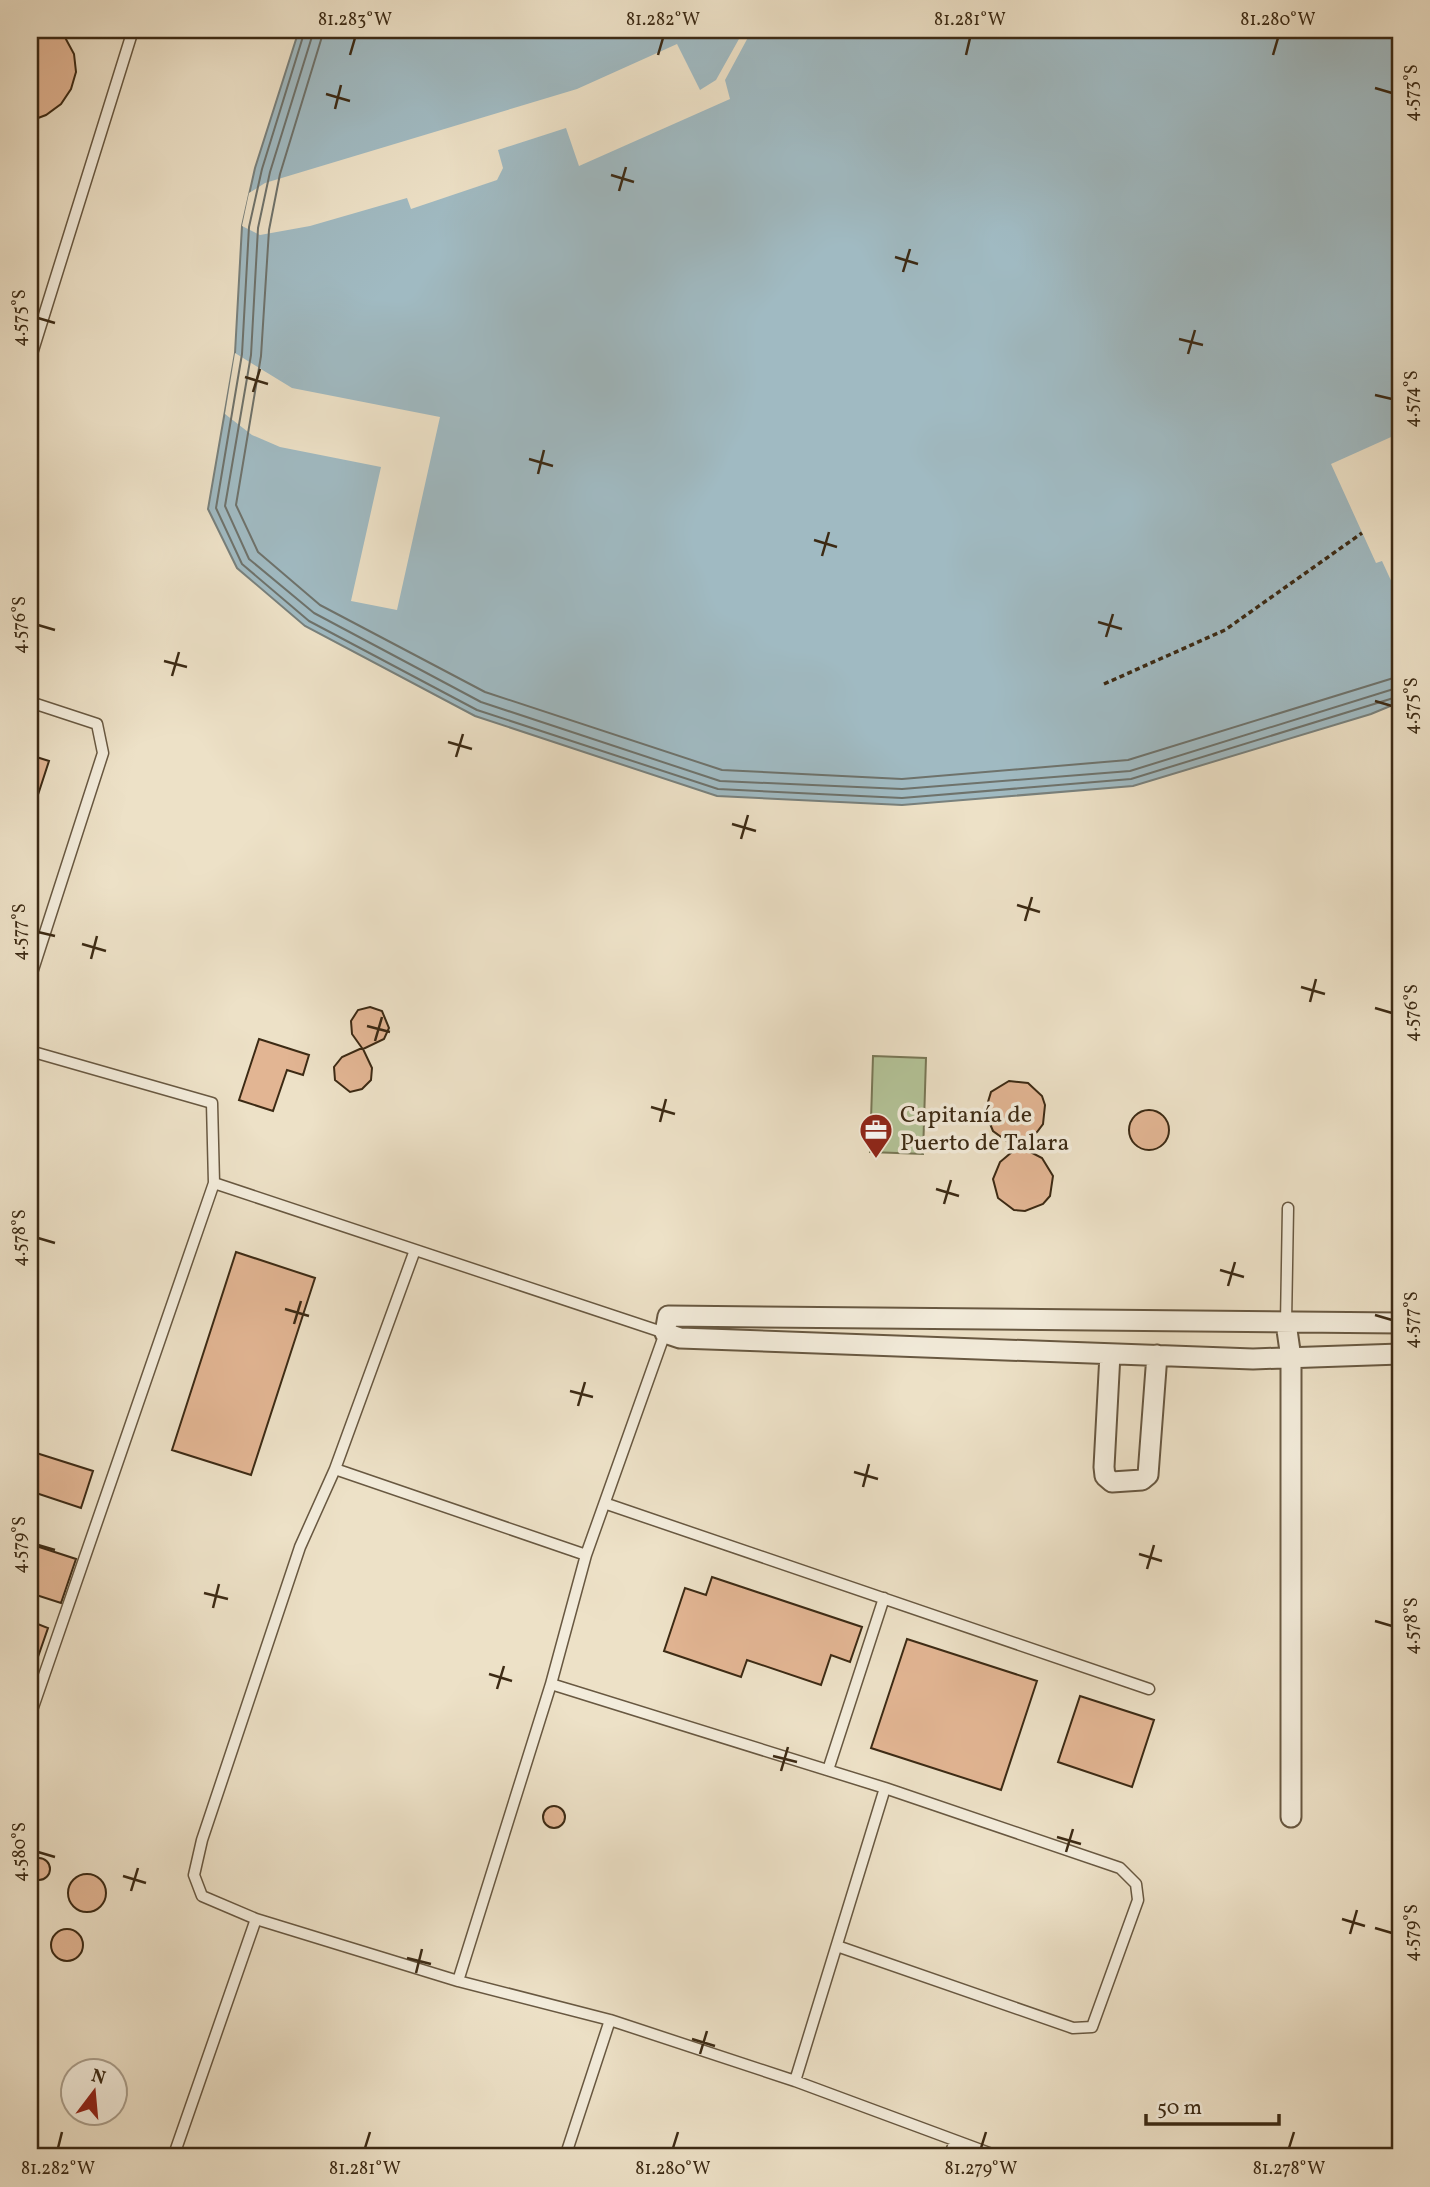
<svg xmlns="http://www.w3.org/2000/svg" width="1430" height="2187" viewBox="0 0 1430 2187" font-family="Vollkorn,serif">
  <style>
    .green { fill: #b4c499; stroke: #787756; stroke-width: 2 }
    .water { fill: #a0bac2; stroke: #78807c; stroke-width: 2 }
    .pier { fill: #ede1c7 }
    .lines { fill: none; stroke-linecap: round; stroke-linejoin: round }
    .shore { stroke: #6e726b; stroke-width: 2 }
    .building { fill: #e2b593; stroke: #3c2a14; stroke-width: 2 }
    .service-casing { stroke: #685841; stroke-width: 13 }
    .minor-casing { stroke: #685841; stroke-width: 23 }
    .path { stroke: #3c2a14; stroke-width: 3.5; stroke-dasharray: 5 3.5; stroke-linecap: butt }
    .service { stroke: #f3ecdb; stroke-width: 10 }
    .minor { stroke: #f3ecdb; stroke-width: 19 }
    .ticks { fill: none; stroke: #3c2a14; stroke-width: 2.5 }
    .labels { text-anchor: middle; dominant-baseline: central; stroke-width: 7; stroke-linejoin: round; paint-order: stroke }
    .poi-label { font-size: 24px; fill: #3c2a14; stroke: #f3ecdb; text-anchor: start }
    .neatline { fill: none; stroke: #3c2a14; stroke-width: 2.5 }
    .ticks-label { font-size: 18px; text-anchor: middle; fill: #3c2a14 }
  </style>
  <rect width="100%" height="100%" fill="#ede1c7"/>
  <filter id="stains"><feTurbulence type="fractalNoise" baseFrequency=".00286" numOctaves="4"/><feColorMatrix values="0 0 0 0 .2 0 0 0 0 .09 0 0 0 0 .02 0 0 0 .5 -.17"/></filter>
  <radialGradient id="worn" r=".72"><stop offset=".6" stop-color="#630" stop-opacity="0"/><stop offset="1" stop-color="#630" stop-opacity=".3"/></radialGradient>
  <path class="green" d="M873,1056l53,2 -3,96 -53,-2z"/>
  <path class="water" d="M299,30h1101v672l-29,12 -238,72 -231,19 -185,-9 -242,-80 -170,-90 -68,-58 -29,-59 27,-156 7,-127 13,-58z"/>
  <path class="pier" d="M744,30h8l-27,50 5,19 -151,67 -13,-38 -68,22 5,18 -6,12 -86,29 -4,-11 -97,28 -50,9 -18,-9 7,-33 16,-10 312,-94 100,-45 23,46 16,-10z
    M235,353l57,35 148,29 -43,193 -46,-9 30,-134 -101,-20 -28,-12 -27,-21z
    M1400,433v167l-18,-39 -6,2 -45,-99z"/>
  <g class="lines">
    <path class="shore" d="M305,30l-43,139 -13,58 -7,127 -26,154 26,56 67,57 168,89 241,79 184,9 229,-19 269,-83
      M314,30l-44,142 -12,56 -7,127 -26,151 24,53 65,54 167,89 239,79 182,8 228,-18 270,-84
      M324,30l-44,144 -11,56 -8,126 -25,149 22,47 62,53 165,87 237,78 180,9 226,-19 272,-84"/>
  </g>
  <path class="building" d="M30,30h31l13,24 2,18 -5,17 -10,15 -15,11 -16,6z
    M30,755l19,6 -16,49h-3z
    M370,1007l12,4 7,17 -5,11 -21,10 9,19 -1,12 -9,9 -12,3 -15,-12 -1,-13 8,-10 20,-9 -10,-14 -1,-13 7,-11z
    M259,1039l50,16 -6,20 -16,-5 -14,41 -34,-11z
    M1009,1081l19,2 14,13 3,9 -2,19 -6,8 -22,15 -22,-16 -8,-19 6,-20z
    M1129 1130a20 20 0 1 1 40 0a20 20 0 1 1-40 0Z
    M1019,1146l23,12 11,18 -3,20 -7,8 -18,7 -11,-1 -16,-12 -5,-19 7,-17z
    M236,1252l79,26 -64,197 -79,-25z
    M30,1451l63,20 -12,37 -51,-17z
    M30,1544l46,15 -15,44 -31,-10z
    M712,1577l150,50 -12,35 -19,-7 -10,30 -74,-25 -6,17 -77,-26 21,-63 21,7z
    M30,1621l18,7 -16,46h-2z
    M907,1639l130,42 -36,109 -130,-42z
    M1080,1696l74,24 -22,67 -74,-25z
    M543 1817a11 11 0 1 1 22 0a11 11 0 1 1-22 0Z
    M28 1869a11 11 0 1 1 22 0a11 11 0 1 1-22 0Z
    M68 1893a19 19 0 1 1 38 0a19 19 0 1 1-38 0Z
    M51 1945a16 16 0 1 1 32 0a16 16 0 1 1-32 0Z"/>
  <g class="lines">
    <defs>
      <path id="service" d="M30,360l103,-330
        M30,702l67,22 6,29 -73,226
        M30,1051l182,52 2,80 -184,533
        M214,1183l451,150 -79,222 -35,129 -93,297
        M415,1250l-80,219 251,86
        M1286,1323l2,-115
        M335,1469l-35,78 -98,293 -8,35 8,21 54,23 202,62 152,39 185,61 205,76
        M607,1504l542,185
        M551,1684l334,104 235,80 16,16 2,16 -46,127 -19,1 -236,-82
        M828,1770l56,-172
        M795,2081l90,-293
        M178,2157l-2,-8 80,-230
        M565,2157l45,-137
        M949,2157l6,-16"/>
      <path id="minor" d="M1286,1323l5,35v459
        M1400,1323l-732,-7 -3,17 15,5 573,21 147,-5
        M1110,1354l-6,113 1,9 7,6 30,-2 6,-5 9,-120"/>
    </defs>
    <use href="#service" class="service-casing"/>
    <use href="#minor" class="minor-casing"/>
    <path class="path" d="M1104,684l121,-54 137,-97"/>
    <use href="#service" class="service"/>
    <use href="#minor" class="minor"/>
  </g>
  <path class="ticks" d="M350,55l5,-17M658,55l5,-17M966,55l4,-17M1273,55l5,-17M1375,88l17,5M326,94l24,7M335,109l6,-24M611,175l23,7M619,191l7,-24M895,257l23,7M903,272l7,-23M38,318l17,5M1179,339l24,6M1188,354l7,-24M245,377l23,7M253,392l7,-23M1375,395l17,4M529,459l24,7M538,474l6,-24M814,540l23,7M822,556l7,-24M1098,622l24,7M38,625l17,5M1106,637l7,-23M164,661l23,6M172,676l7,-24M1375,701l17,5M448,742l24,7M456,757l7,-23M732,824l24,7M741,839l7,-24M1017,905l23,7M1025,921l7,-24M38,932l17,4M82,944l24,7M91,959l6,-23M1301,987l24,7M1310,1002l6,-23M1375,1008l17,5M367,1026l23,6M375,1041l7,-24M651,1107l24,7M660,1122l6,-23M936,1189l23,7M944,1204l7,-24M38,1238l17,5M1220,1270l24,7M1228,1286l7,-24M285,1309l24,7M1375,1315l17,5M294,1324l7,-23M570,1391l23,6M578,1406l7,-24M854,1472l24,7M863,1487l6,-23M38,1545l17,5M1139,1554l23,7M1147,1569l7,-24M204,1593l24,6M213,1608l6,-24M1375,1621l17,5M489,1674l23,7M497,1689l7,-23M773,1756l24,6M781,1771l7,-24M1057,1837l24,7M38,1852l17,5M1066,1852l7,-23M123,1876l23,7M131,1891l7,-23M1342,1919l23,7M1375,1928l17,5M1350,1934l7,-24M407,1958l24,6M416,1973l6,-24M692,2039l23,7M700,2054l7,-23M58,2148l4,-16M365,2148l5,-16M673,2148l5,-16M981,2148l5,-16M1289,2148l5,-16"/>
  <defs>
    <symbol id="office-pin" viewBox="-11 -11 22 30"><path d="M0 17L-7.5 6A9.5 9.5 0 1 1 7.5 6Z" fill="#8f2418" stroke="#f3ecdb"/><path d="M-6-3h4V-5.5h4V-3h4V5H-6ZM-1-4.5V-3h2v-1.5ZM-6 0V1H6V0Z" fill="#fff"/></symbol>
  </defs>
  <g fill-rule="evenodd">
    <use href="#office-pin" x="857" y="1111" width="38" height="52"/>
  </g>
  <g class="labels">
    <g class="poi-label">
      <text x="900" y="1116">Capitanía de<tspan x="900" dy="28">Puerto de Talara</tspan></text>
    </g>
  </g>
  <rect width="1430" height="2187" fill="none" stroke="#ede1c7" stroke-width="77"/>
  <g transform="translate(94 2092) rotate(16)"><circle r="33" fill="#f3ecdb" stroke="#aa9e8b" stroke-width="2"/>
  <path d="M0-5L12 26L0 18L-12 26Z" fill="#8f2418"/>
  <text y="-10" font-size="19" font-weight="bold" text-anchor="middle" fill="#3c2a14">N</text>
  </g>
  <path d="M1146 2114v10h133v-10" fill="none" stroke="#3c2a14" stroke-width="3.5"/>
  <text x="1157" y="2114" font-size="21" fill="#3c2a14" stroke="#f3ecdb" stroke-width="5" paint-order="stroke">50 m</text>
  <rect x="38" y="38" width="1354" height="2110" class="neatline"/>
  <g class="ticks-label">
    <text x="355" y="25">81.283°W</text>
    <text x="663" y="25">81.282°W</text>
    <text x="970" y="25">81.281°W</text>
    <text x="1278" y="25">81.280°W</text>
    <text transform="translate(1411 93) rotate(-90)" y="6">4.573°S</text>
    <text transform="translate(19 318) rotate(-90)" y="6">4.575°S</text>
    <text transform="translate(1411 399) rotate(-90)" y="6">4.574°S</text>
    <text transform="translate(19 625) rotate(-90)" y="6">4.576°S</text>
    <text transform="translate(1411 706) rotate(-90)" y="6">4.575°S</text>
    <text transform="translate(19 932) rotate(-90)" y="6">4.577°S</text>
    <text transform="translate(1411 1013) rotate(-90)" y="6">4.576°S</text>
    <text transform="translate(19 1238) rotate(-90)" y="6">4.578°S</text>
    <text transform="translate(1411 1320) rotate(-90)" y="6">4.577°S</text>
    <text transform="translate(19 1545) rotate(-90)" y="6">4.579°S</text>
    <text transform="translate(1411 1626) rotate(-90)" y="6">4.578°S</text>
    <text transform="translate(19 1852) rotate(-90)" y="6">4.580°S</text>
    <text transform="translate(1411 1933) rotate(-90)" y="6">4.579°S</text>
    <text x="58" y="2174">81.282°W</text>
    <text x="365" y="2174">81.281°W</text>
    <text x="673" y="2174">81.280°W</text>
    <text x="981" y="2174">81.279°W</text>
    <text x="1289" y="2174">81.278°W</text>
  </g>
  <rect width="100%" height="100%" filter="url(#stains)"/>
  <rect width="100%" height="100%" fill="url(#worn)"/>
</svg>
